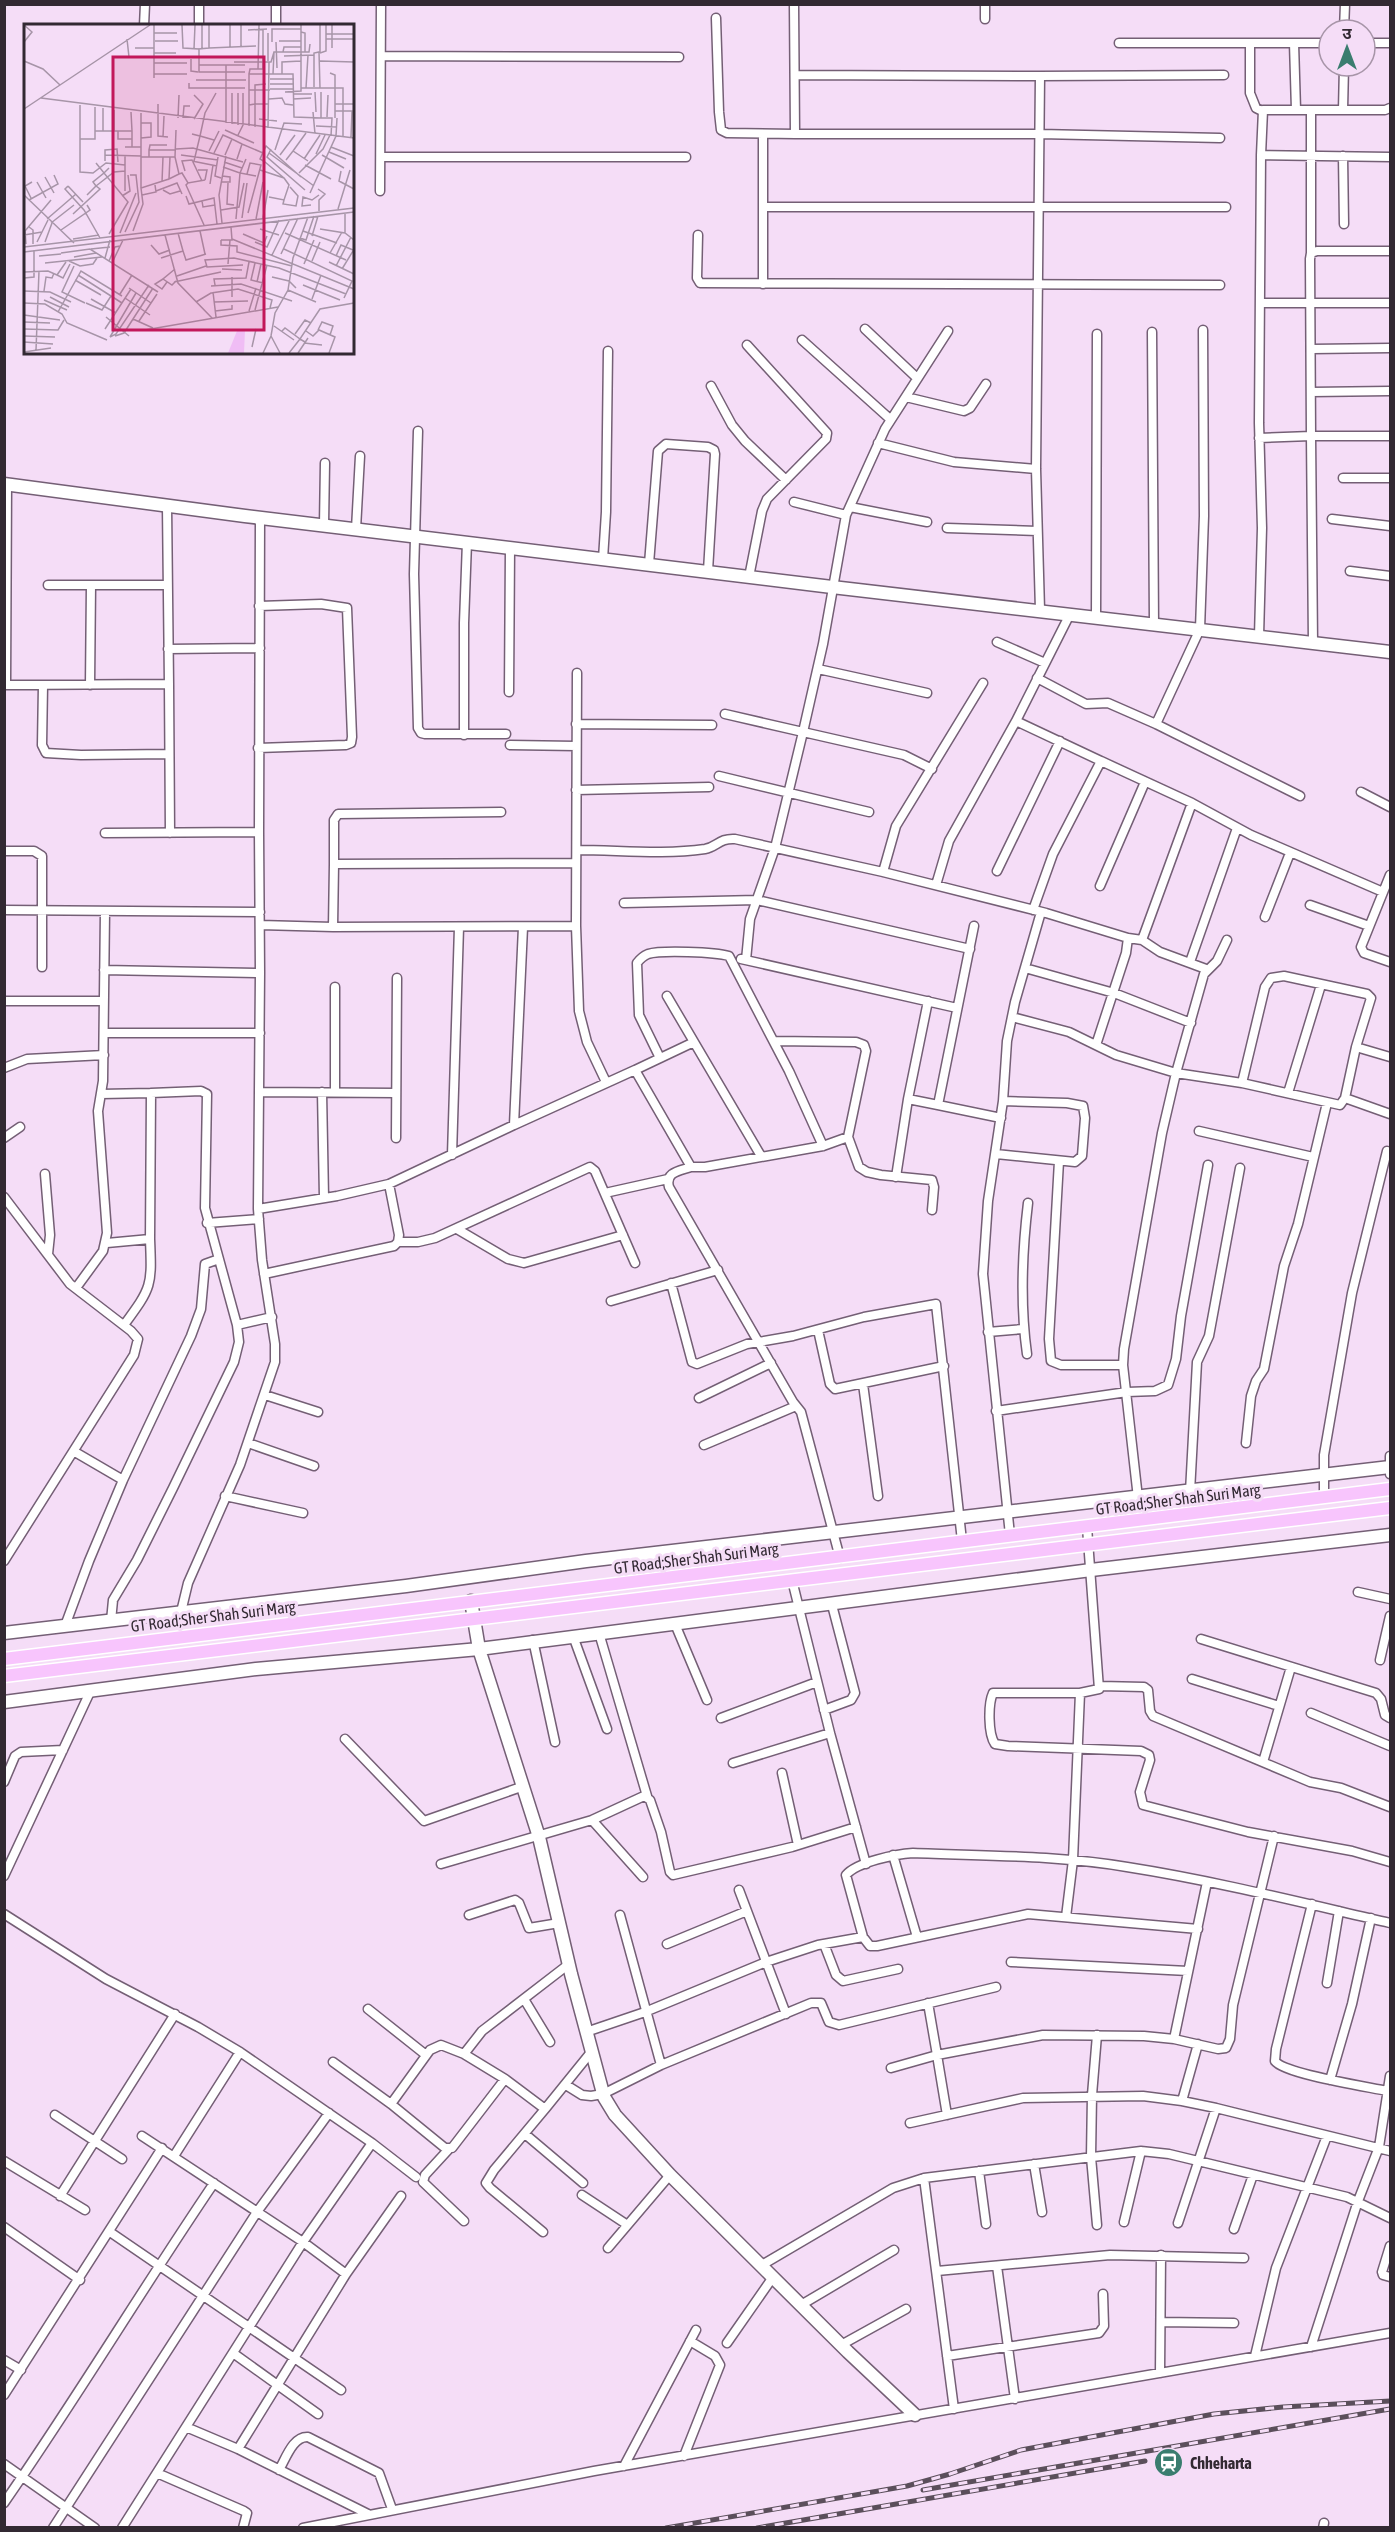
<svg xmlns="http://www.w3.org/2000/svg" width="1395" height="2532" viewBox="0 0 1395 2532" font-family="'Asap Condensed','Noto Sans Devanagari',sans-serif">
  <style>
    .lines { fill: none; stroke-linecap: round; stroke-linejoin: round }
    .street-casing { stroke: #745f75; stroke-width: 11 }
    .secondary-casing { stroke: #745f75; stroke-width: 15 }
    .primary-casing { stroke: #fff; stroke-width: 15 }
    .street { stroke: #fff; stroke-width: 8 }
    .secondary { stroke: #fff; stroke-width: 12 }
    .primary { stroke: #f8c5fd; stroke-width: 12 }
    .rail-casing { stroke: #5b4f5b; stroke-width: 5 }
    .rail { stroke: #f5ddf7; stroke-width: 3; stroke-dasharray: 9; stroke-linecap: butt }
    .labels { text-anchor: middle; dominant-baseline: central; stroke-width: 6; stroke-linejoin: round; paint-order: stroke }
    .street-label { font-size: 16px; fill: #322932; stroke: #f5ddf7 }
    .poi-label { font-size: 16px; font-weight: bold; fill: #322932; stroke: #f5ddf7; text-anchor: start }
    .inset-road { fill: none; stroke: #a795a8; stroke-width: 1.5 }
    .view { fill: #c2185b; fill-opacity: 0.15; stroke: #c2185b; stroke-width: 3 }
    .inset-edge { fill: none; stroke: #322932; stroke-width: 3 }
  </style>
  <rect width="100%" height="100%" fill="#f5ddf7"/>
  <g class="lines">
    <defs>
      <path id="street" d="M794,4l1,130h245l180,4
        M985,4v15
        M716,18l3,94 2,18 6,3 68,1
        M144,26l1,-22
        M199,26v-22
        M276,26v-22
        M1344,30l1,-26
        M1119,43h210
        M1250,43v50l6,15 6,3
        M1294,43l2,67
        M1365,43h25
        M381,56l298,1
        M795,75l245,1 -4,393 4,141
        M1040,76l184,-1
        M1343,110l1,-44
        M763,134v150
        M1261,155l2,-45h122l5,-2
        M1343,156l1,68
        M381,157h305
        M380,191l1,-187
        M763,207h463
        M698,235l-1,43 3,5 520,2
        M1390,251h-73l-6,2 -1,6 1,177h79
        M1311,253v-143
        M1261,303h129
        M865,329l52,49
        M1152,332l2,292
        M802,340l88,79
        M747,345l80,88 -1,6 -59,60 -5,12 -13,66
        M1312,349l78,-1
        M711,386l21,39 13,16 41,39
        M1311,392l79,-1
        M906,397l58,14 6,-3 16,-24
        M418,431l-4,143 4,154 3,5 4,1h81
        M1259,438l52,-2 2,207
        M878,443l76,19 82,7
        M1343,478h47
        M794,502l52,13
        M167,506l2,178
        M850,507l77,15
        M1332,519l58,7
        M324,525l1,-62
        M947,528l90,3
        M356,529l4,-73
        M603,559l3,-47 2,-161
        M649,564l9,-113 8,-7 42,3 6,3 1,4 -7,117
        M1350,571l40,5
        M48,585h119
        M1096,617l1,-283
        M1259,636l3,-108 -3,-105 2,-268 129,2
        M997,642l48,21
        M168,649l92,-1
        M818,669l109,24
        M1037,678l49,26 22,-1 48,21 144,72
        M4,685l165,-1 1,149
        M6,685l1,-201
        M43,685l-1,60 4,8 35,2 88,-1
        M90,685l1,-100
        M509,692l1,-144
        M725,714l78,18 20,-88 23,-129 39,-86 63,-98
        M1016,721l54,-107
        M576,724l136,1
        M1156,724l44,-95 4,-113 -1,-186
        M464,735v-112l3,-81
        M510,745l66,1
        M258,748l88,-3 5,-2 1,-6 -5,-129 -26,-4 -62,2
        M719,776l150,36
        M576,790l133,-3
        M1361,792l29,15
        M259,832l1,-314
        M105,833l154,-1 1,141 -2,236
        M577,850c42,0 86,5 128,-1 12,-2 14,-11 30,-10l148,33 163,41 82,25 14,2 18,12 46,17
        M4,851h30l8,5v111
        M334,864v-44l4,-6 163,-2
        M997,871l63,-130
        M883,872l13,-46 87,-143
        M1390,875l-29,72 3,6 26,9
        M936,885l13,-44 67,-120 85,40
        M1100,886l45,-104
        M624,903l133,-3 213,49
        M1310,905l59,21
        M4,910l256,2
        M1033,910l20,-56 48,-93 91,42
        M1265,917l25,-64
        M260,925l73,2 243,-1 1,-253
        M576,926l3,85 8,31 19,40
        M974,926l-36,179 63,13
        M333,927l1,-63 241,-1
        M523,927l-9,198 121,-55 56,97h14l118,-21 25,-9
        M1142,940l50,-137 59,32 132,57
        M1227,940l-10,21 -13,13 -28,99 66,10 98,22 5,-7 11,-51 15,-49 -4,-4 -83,-18 -13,2 -6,9 -23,96
        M741,959l216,49
        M746,960l4,-41 25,-71 28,-116 101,23 28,14
        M1190,962l47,-134
        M1025,968l89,25 77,30
        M104,970l156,3
        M335,987v105
        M4,1001h99
        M1012,1017l57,15 47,23 60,18 -14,60 -38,216 -1,16 15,133
        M104,1033h156
        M774,1041l82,1 8,3 2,6 -18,86 11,30 8,5 14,3 51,5 2,7 -2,23
        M694,1042l67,114
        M1096,1045l30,-92 2,-15
        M1356,1047l34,10
        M660,1058l-21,-43 -2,-52c3,-4 6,-7 11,-9 13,-4 67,-2 81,2l60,115 34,75
        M4,1068l23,-9 77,-4
        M635,1070l59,-28 -27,-46
        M259,1092l137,1
        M322,1092l2,106
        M1288,1093l33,-108
        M101,1094l50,-1 -1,146 -43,4
        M1345,1098l45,16
        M908,1099l30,6
        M1199,1131l114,26
        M4,1138l16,-11
        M396,1138l1,-160
        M996,1154l79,8 7,-6 3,-38 -2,-12 -16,-3 -64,-2
        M452,1155l7,-228
        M1059,1161l-10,178 2,22 10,4h62
        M691,1167c-12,4 -26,5 -22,20l124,215 8,10 39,146
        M45,1174l5,61 -2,19
        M896,1177l12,-78 20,-98
        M605,1193l63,-14
        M4,1197l66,87 61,47 7,8 -4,16 -130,206
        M207,1223l52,-4
        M457,1229l51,30 16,4 99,-28
        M398,1242h20l17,-4 155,-71 5,4 40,92
        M264,1274l130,-28 4,-4 1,-7 -10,-51
        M671,1283l21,79 5,2 50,-20 46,-8 71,-19 72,-13 26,237
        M76,1288l27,-37 4,-18 -9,-122 5,-30 2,-170
        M611,1301l107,-31
        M124,1325c28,-38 28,-39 26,-86
        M237,1325l35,-8
        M818,1330l12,54 5,5 109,-23
        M988,1332l35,-3
        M1027,1354c-7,-50 -5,-101 1,-151
        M863,1384l15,112
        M265,1395l53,17
        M699,1398l72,-35
        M996,1411l131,-19 28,-1 13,-6 8,-26 5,-43 27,-151
        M248,1443l66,23
        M1246,1443l5,-47 5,-15 8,-12 20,-103 14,-42 29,-121
        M704,1445l92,-39
        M75,1452l48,28
        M1390,1456v18
        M1190,1492l7,-130 12,-26 31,-168
        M225,1496l78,17
        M1324,1497v-42l28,-162 35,-142
        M1087,1527l12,162 -19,4h-87c-5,11 -5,41 2,51l13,2 133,5 8,4 1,5 -10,32 3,13 105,27 104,19 38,11
        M1010,1535l-27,-261 5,-73 15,-100 4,-60 8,-39 26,-90
        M792,1580l38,153 36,131
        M1358,1592l32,7
        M181,1612l7,-29 52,-118 35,-103v-18l-13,-84 -4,-51 79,-13 52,-12 125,-59
        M111,1621l2,-21 24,-40 36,-72 61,-126 5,-20 -2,-17 -32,-117 2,-114 -6,-3 -50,2
        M675,1624l32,76
        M65,1626l24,-65 34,-81 68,-144 10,-27 4,-45 14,-5
        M599,1633l48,163
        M573,1636l34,93
        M1201,1639l175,54 5,6 4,16 5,3
        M533,1640l22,102
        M1380,1660l10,-44
        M1192,1679l87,27
        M1100,1686l44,1 4,3 2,21 3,5 157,66 31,6 49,19
        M824,1710l27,-10 4,-7 -23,-88
        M1311,1713l79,33
        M721,1718l96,-36
        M345,1739l79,82 100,-35
        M1263,1762l28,-95
        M733,1763l97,-30
        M782,1773l16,72
        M4,1782l11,-26 6,-4 42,-2
        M592,1820l51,57
        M893,1855l24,82
        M441,1864l151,-44 52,-24 6,4 11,32 9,40 3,3 119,-28 64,-20
        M4,1876l86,-184
        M739,1890l47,124
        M1312,1904l-36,145 -1,12c9,13 94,26 112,30
        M4,1914l102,65 92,48 42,25 132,91 44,34
        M469,1915l46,-15 4,3 10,25 30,-5
        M620,1915l41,150
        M1066,1917l7,-57 7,-167
        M1198,1929l-170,-15 -151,32h-7l-7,-9 -17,-62c11,-13 50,-21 67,-22 71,3 144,2 214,14 89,14 176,36 263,56
        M667,1944l80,-33
        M824,1944l12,31 7,6 55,-12
        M1011,1962l177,9
        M569,1964l-87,67 -18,23 41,25 40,30 47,-58
        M1327,1983l12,-72
        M524,1999l26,43
        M368,2009l58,46
        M586,2032l59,-20 121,-50 52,-17 45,-8
        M1097,2035l-5,60 -1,62 6,68
        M1174,2039l33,-157
        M464,2054l-23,-9 -11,5 -39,54 54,44h7l53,-69
        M333,2062l58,42
        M891,2068l46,-13 -9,-52
        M1330,2080l22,-76 19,-86
        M566,2085l16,10 9,1 12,-2 58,-29 150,-62h10l8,19 10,3 157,-38
        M1182,2101l16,-57
        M55,2115l67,44
        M947,2115l-10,-60 106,-20 101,1 30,3 44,10 8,-1 4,-9 3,-34 41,-169
        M910,2123l113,-25 120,-2 39,5 34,7 174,43
        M525,2134l58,49
        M142,2136l161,106 43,32
        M448,2150l-23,25 -2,7 41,39
        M174,2156l66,-104
        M4,2161l81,49
        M1034,2164l8,48
        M979,2171l7,53
        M924,2178l30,231
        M582,2195l44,29
        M60,2196l115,-182
        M1124,2222l17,-71
        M1178,2223l38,-115
        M4,2227l76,53
        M1234,2229l19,-54
        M110,2232l231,158
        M543,2232l-53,-44 -4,-5 8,-13 51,-61
        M1390,2246l-8,26 1,3 7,2
        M608,2248l62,-73
        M762,2265l131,-77 31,-10 217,-27 28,3 178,43 43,21
        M997,2266l18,133
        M937,2271l173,-16 134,3
        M801,2305l93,-55
        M1161,2322l73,1
        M727,2343l46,-66
        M841,2345l65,-36
        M1311,2347l47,-146 21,-54 11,-71
        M233,2353l85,61
        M947,2356l152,-23 5,-7 -1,-32
        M1255,2356l21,-88 51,-132
        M4,2360l17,10
        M1160,2373l1,-118
        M4,2395l158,-247
        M186,2427l52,22 130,65
        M238,2449l108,-175 55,-78
        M684,2456l36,-91 -5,-9 -25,-15
        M4,2464l91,64
        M624,2466l72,-136
        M279,2470c7,-12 14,-34 29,-33l71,36 13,36
        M157,2473l87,38 3,2 -4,15
        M4,2503c73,-105 138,-214 210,-320
        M53,2528l204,-316 72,-99
        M122,2528l181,-286 69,-99
        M303,2528l291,-57 796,-138
        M1323,2528l1,-5"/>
      <path id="secondary" d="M4,484l241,32 587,71 558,65
        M471,1601l8,48 60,188 32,137 33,123 11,18 55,60 178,177 67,63
        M4,1633l402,-47 180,-25 804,-94
        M4,1702l252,-33 223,-20 612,-79 299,-35"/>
      <path id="primary" d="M4,1659l1386,-170
        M4,1676l1386,-168"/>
    </defs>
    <use href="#street" class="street-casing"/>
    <use href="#secondary" class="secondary-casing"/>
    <use href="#primary" class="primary-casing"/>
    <use href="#street" class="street"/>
    <use href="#secondary" class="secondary"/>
    <use href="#primary" class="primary"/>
    <defs>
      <path id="rail" d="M923,2490l467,-81
        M666,2528l241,-42 43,-12 71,-24 193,-36 69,-7 107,-6
        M757,2528l388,-67"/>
    </defs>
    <use href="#rail" class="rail-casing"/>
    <use href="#rail" class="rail"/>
  </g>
  <defs>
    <symbol id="station-disc" viewBox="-11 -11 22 22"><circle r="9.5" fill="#3a7d6f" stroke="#f5ddf7"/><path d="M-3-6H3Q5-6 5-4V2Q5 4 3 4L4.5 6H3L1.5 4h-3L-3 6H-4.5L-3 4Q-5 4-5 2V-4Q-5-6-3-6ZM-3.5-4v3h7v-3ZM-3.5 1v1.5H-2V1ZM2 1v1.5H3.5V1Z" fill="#fff"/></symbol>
  </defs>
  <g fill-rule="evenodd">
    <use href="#station-disc" x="1152" y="2446" width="33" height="33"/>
  </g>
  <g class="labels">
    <g class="street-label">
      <text transform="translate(1178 1499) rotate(-7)">GT Road;Sher Shah Suri Marg</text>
      <text transform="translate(696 1558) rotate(-7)">GT Road;Sher Shah Suri Marg</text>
      <text transform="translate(213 1616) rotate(-7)">GT Road;Sher Shah Suri Marg</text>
    </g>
    <g class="poi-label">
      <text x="1190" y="2463">Chheharta</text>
    </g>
  </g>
  <g transform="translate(24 24)">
    <rect width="330" height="330" fill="#f5ddf7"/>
    <path d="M221,306l-1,23h-16l9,-22z" fill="#f0bdf5"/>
    <path class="inset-road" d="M0,1l8,7 -8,10M130,1v53M158,1l1,23 16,1v23h46M178,1v24M206,1v22M217,1v22M296,1v28M224,6l19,-1M277,8l4,1v19M130,9h23M244,9v28M302,10h28M103,15l2,18h16M302,15h28M131,17h23M255,17h22M248,18v-13h29M252,18l1,26M111,24h19M185,24l47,-2M308,24v-23M170,25l1,-24M174,25l11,-1v-23M259,28l1,-5h17M130,29h22M296,29l6,-2v-26M260,32l30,-1M167,35v12l7,1M0,37l19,8 17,16M296,37l34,1M210,38h37l3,-10M130,39h33M175,41h27v58M202,41h19M234,45l1,-44M306,49l5,2v43M130,50h33M225,50l1,-5h13v-40M249,50l1,-22h35l1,-8M258,50v-12l19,-1M246,55h24M172,56h50M165,59v5h56M242,60l-11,1v19h14M246,60h24M290,63v-34l5,-1 1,36M277,64h42v49M282,64l2,-33M246,65h24M225,66h21M261,68l16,-1v-66M291,68l1,20M297,68v26h11l-1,18M214,69v32M269,70h19M170,71l9,9 -9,15M17,74l313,40M245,75l13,-1 3,6 8,1M269,75l18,-1M134,80v32l10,1M311,80h19M56,81v67l13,1 13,-10 19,2M225,81l6,-1v23M0,85l126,-84M311,87h17l-1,26M107,88l1,19M289,88l2,22M303,93l1,-22M154,94l1,-23M159,94l1,-12h6M235,95l18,2M208,100v-31M225,102v-52h44l1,43 27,1M292,102l21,1M244,104l1,-66M201,106l29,13M71,107h37v16M79,107v-23M90,107v-21M94,107v8h14M168,110l8,2 5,-23 11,-20M214,111l5,-10v-32M139,113l1,-21M117,114l10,-1v-14h-10M56,115h15v-32M101,123h16v41M117,123v-34M307,123l23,9M152,125l17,-1 50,14M247,125l-4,8 38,33M125,126l1,-5h17M251,126l9,-27 18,1M185,127l10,-20M269,127l13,-18M305,128l17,7M190,129l9,-18 9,4M245,129l45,33M292,130l9,-19M81,131l36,1M157,131l37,5M201,131l7,-16 10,5M256,131l15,-20M298,131l22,13M101,132v35M117,133h34l1,-27M125,133v-7h26M146,133l-1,22 10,-5M151,133l4,17 3,-1 6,10 17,-3M194,133l-3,19 6,2M213,135l5,-15 21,9M222,135l-6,14 16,3M280,135l16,-24M262,136l7,-9 15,10M81,137v-11l12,-1 1,13M168,137l25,5M170,137l6,-25 14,4M200,138l18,6M241,138l-5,-3 6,-13 35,31M241,138l19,16M72,139l8,10 5,-5M281,141l26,14M199,143l17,6 -4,46M174,146h9l-2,10M236,146l24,8 5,7 -5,15 -15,-3M161,147l-3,-10 10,-1 10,21M317,147l-2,10 15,8M275,149l24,-24 7,-14M223,150l3,-11 11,2 -13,48M21,153l9,16M13,158l9,16M138,158l1,-25M197,158h9v-5l-8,-1M164,159l-2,2 18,40M204,159l-1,21 7,1M186,160l3,-19M44,162l-3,3 19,21 16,28M44,162l15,16M72,162l-3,-4 11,-9 24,29 -19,32M72,162l18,-14 11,-1M294,165l7,5 -6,6v11M139,166l7,4 10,-3M132,167l21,-8 5,11M286,169l26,-57 1,-18M0,171l50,48M118,171l14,-3 -1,-7M98,172l8,-5 -2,-16M162,172l3,8 25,-6 3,26M7,174l-6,-12 7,-4M5,176l29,-16 -4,-9M260,176l-1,4 13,2 2,-10 -8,-9M178,177l1,6 12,-2M287,181l-9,1 1,-9 9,3 7,-5M314,185l12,-39M197,186l18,-3 5,-24M49,190l27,-25 -4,-3 -9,9M218,194l5,-35M239,194l5,-28M23,195l29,-25M232,195l7,-37M27,199l23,-18M198,199l-3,-28 7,-39M5,203l4,3v14M236,205l19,6M296,205l25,4 9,7M37,206l29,-20 -3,-5M109,207l10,-27 -2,-16 28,-9M176,207l5,23M279,207l34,12M101,208l14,-30 -3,-27h-6M96,209l16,-40M154,209l5,18M261,209l61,27M321,209v-20M219,210l21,9 3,-7M0,211l18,-3M141,211l13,48 34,35M288,212l6,-20M276,214l6,2 8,-24M49,215l26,-4M208,215l122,50M197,216v5l16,1v6l55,14M197,216h11l-1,-13M13,218l11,-22M21,218l7,-19M231,218l12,5 12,-27M2,220l-1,-13 26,-31M127,221l8,9 11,-4M0,223l330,-39M67,225l19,-2M260,225l68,32 -8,17M0,228l330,-40M37,229l29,-4 68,43M306,229l12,-21M257,230l17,-36M248,231l18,-36M15,232l22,-2M312,232l5,-11 12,5M50,233l22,-4M81,234l5,-18M137,234l22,-7 3,9 20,-6M45,237l11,5 13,-2 4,-6M85,237l6,-14 5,-1M288,237l8,-19M305,238l25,12M21,239l57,-6M88,239l11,-23M231,239l-4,17 12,3M204,240l2,-24M280,240l10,-24M219,241l-36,2 -2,-7 29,-2 45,10 67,26M50,242l-12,26 23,11M312,242l15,-29M151,245l-12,10 9,6 4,-4M198,245l20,1M318,245l11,-18M0,248l24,-1 9,4 9,-13M33,251l6,3 7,-14M54,251l44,28M153,252l29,-10M208,253v20M248,253l17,4 7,7M0,254l10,-1v-27M139,255l-8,5 7,5 5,-7M51,256l26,15M150,258l47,-10M233,258l4,-18M191,261l-1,-6 32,-1 3,-16M279,261l37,15M187,262l30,-2 51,17M105,264l22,15M264,266l28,12M0,267l26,1 21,10M20,267l2,-14 6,1 2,-5M189,268l3,25M96,270l12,-19M26,273l19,10M101,274l25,17M67,275l25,14M288,275l9,-24M20,276l23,10M172,278l15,-9 27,-4 34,11 -2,8M190,278l34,-1M0,279l21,1 17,10 5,9 40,17M62,279l16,7 9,-14M231,286l12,-45M191,287l17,-2v-4M225,287l7,-23M34,288l23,-41 41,25M0,291l36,5M82,293l23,19M109,295l20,9M115,297l18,-27M0,298l26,1M250,302l20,14M0,305l34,1 6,-10M81,305l26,-40M121,306l133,-23M294,306l4,-8 11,4 -3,9M258,307l3,-3 15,11 20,-30 34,-6M282,307l7,5 6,-6 16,7 -6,16M271,310l10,-14 6,3M0,312l31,1M91,312l9,-3 29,-45M247,312l9,17M86,313l6,-3 33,-49M86,313l26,-44M0,318l29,2M280,319l18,2M228,323l4,-18M12,326l3,-79M0,328l27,-4M239,329l8,-17 4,-23 13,-23 5,-32 15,-41M265,329l11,-14 5,3M274,329l10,-15"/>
    <path class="view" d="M89,33h151v273h-151z"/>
    <rect width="330" height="330" class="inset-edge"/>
  </g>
  <rect width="1395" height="2532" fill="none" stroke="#322932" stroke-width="12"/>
  <g transform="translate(1347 48)"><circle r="28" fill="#f5ddf7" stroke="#a795a8" stroke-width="1.5"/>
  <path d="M0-4.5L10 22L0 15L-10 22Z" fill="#3a7d6f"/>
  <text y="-9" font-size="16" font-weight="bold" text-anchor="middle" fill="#322932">उ</text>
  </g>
</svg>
